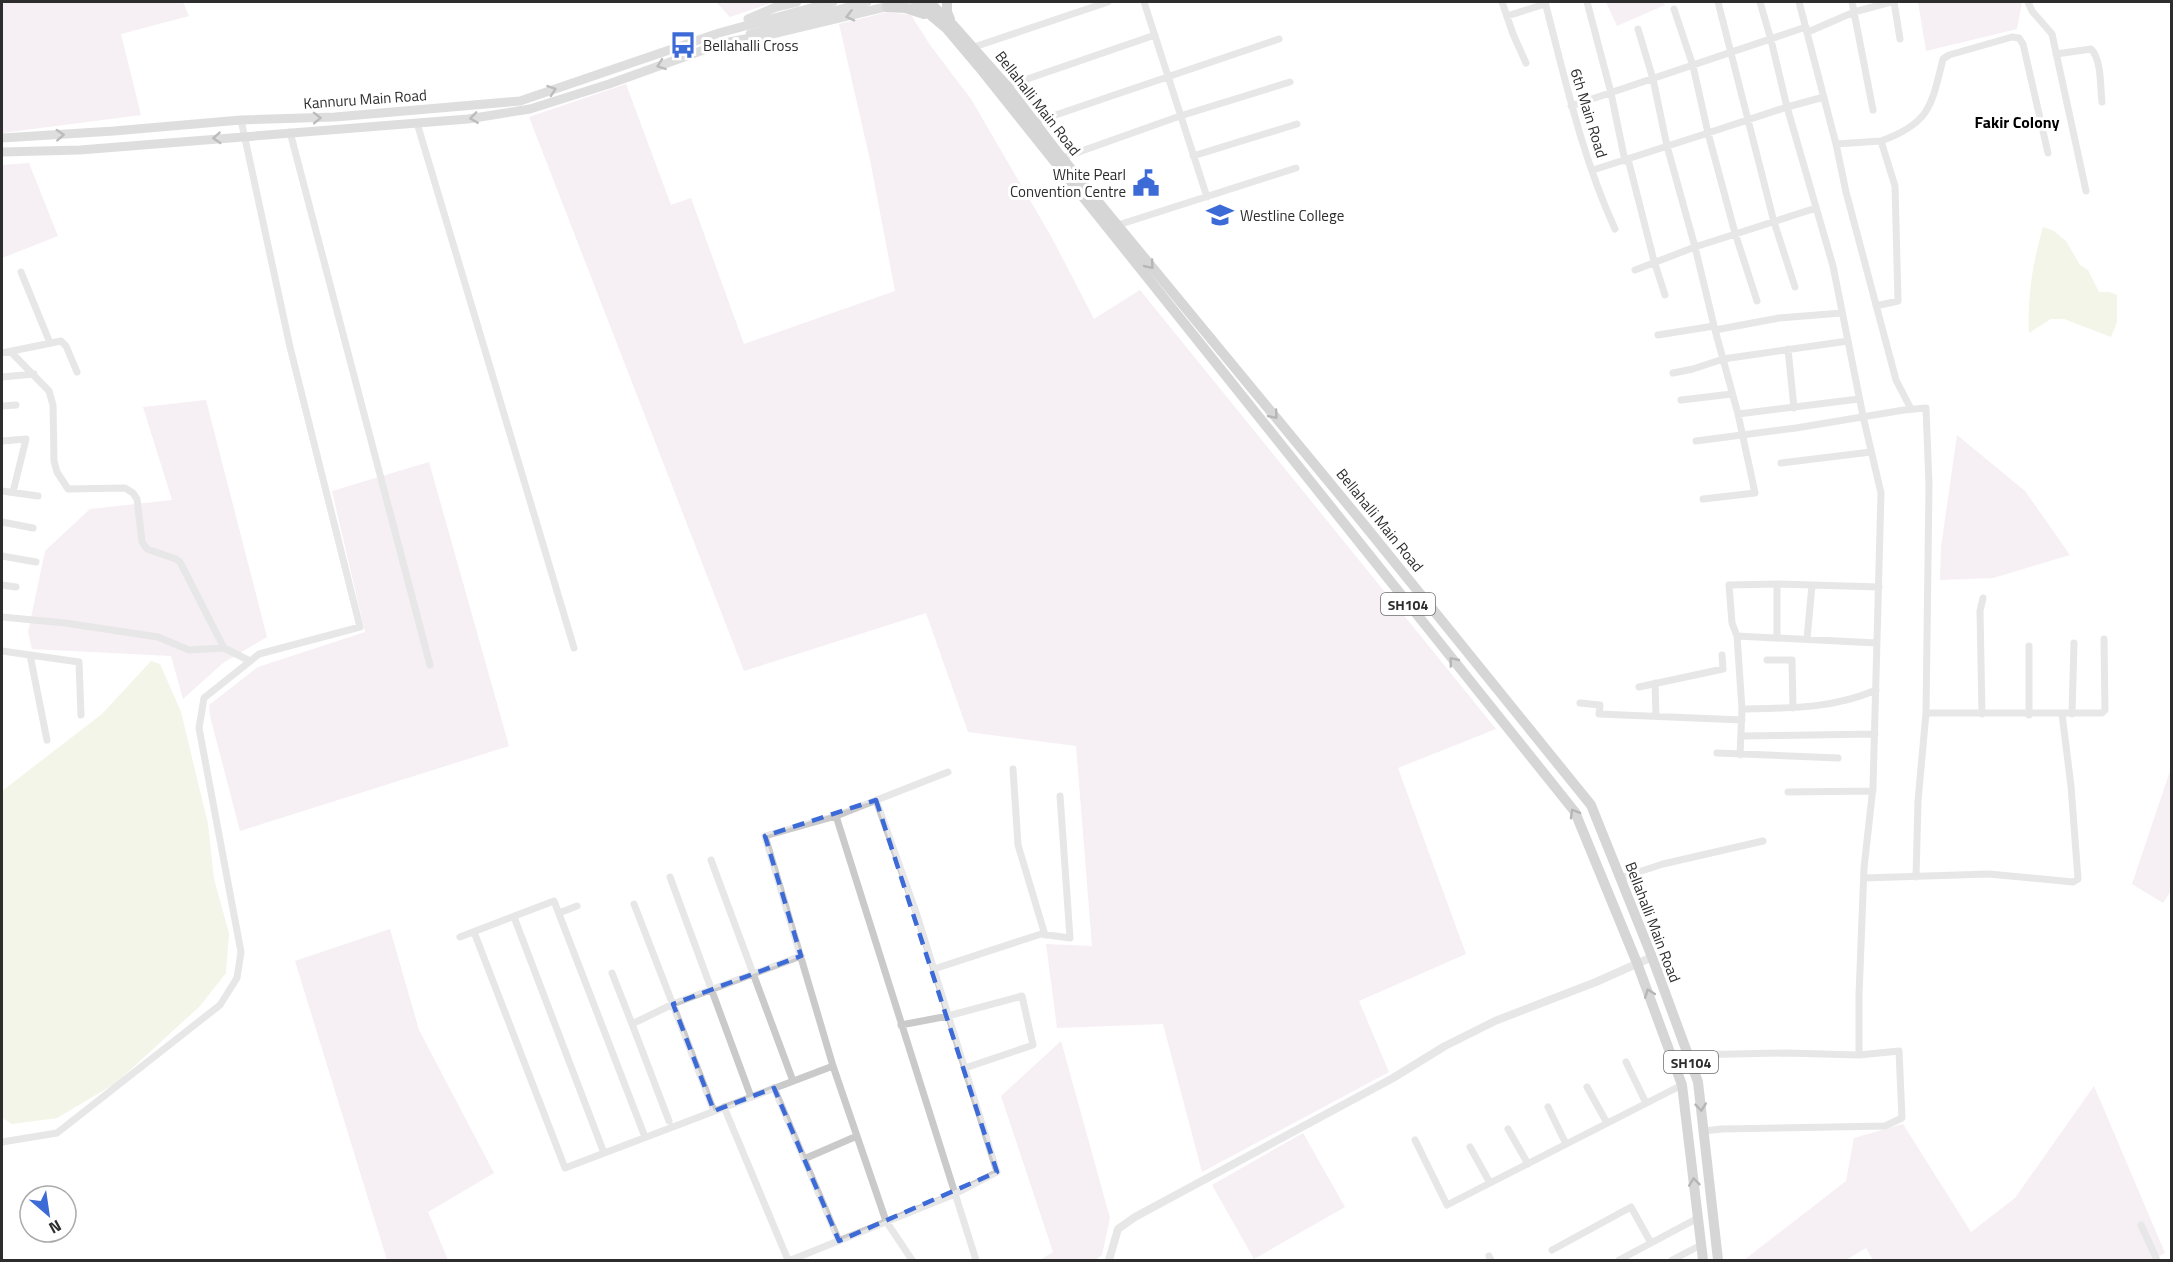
<svg xmlns="http://www.w3.org/2000/svg" width="2173" height="1262" viewBox="0 0 2173 1262" font-family="'Titillium Web',sans-serif">
  <style>
    .green { fill: #eadce6 }
    .water { fill: #e3e8c9 }
    .lines { fill: none; stroke-linecap: round; stroke-linejoin: round }
    .minor { stroke: #cacaca; stroke-width: 7 }
    .tertiary { stroke: #cacaca; stroke-width: 8 }
    .secondary { stroke: #b7b7b7; stroke-width: 9 }
    .primary { stroke: #a5a5a5; stroke-width: 10 }
    .oneway { stroke: #6b6b6b }
    .oneway2 { stroke: #5d5d5d }
    .marked { fill: none; stroke: #3c6ad7; stroke-width: 4.5; stroke-dasharray: 12 8; stroke-linejoin: round }
    .labels { text-anchor: middle; dominant-baseline: central; stroke-width: 6; stroke-linejoin: round; paint-order: stroke }
    .shield { fill: #fff; stroke: #6c6c6c; stroke-width: 1.5 }
    .shield-label { font-size: 14px; font-weight: bold; fill: #2d2d2d }
    .poi-label { font-size: 15px; fill: #2d2d2d; stroke: #fff; text-anchor: start }
    .street-label { font-size: 15px; fill: #2d2d2d; stroke: #fff }
    .neighbourhood-label { font-size: 16px; font-weight: bold; fill: #000; stroke: #fff }
  </style>
  <rect width="100%" height="100%" fill="#fff"/>
  <path class="green" d="M2,2h181l6,14 -68,18 20,81 -139,18z
    M716,2h58l-44,15z
    M1606,2h57l2,3 -48,21z
    M1918,2h104l-5,27 -91,22z
    M888,12l23,3 19,30 41,54 81,139 42,81 46,-29 356,439 -98,39 68,186 -107,47 30,71 -187,100 -39,-148 -106,4 -11,-84 46,2 -16,-200 -108,-14 -42,-119 -182,58 -215,-554 97,-33 45,121 20,-7 53,146 151,-53 -25,-131 -31,-136z
    M29,163l29,73 -56,22v-93z
    M206,400l61,237 -44,26 -40,36 -12,-43 -139,-7 -4,-17 17,-81 45,-42 82,-9 -29,-93z
    M1957,435l68,56 45,64 -77,23 -53,2 1,-33z
    M429,462l80,284 -269,85 -30,-115 -1,-11 49,-38 107,-35 -33,-141z
    M2171,768v123l-8,12 -31,-19z
    M390,929l29,101 75,143 -66,39 20,48h-61l-92,-299z
    M1061,1041l49,177 -8,37 -7,5h-55l13,-8 -52,-156z
    M2094,1086l71,167 -14,7h-278l-7,-12 -20,12h-102l102,-79 8,-43 49,-14 68,108 44,-34z
    M1303,1133l42,74 -91,52 -42,-74z"/>
  <path class="water" d="M2043,227l11,4 12,10 14,24 8,5 11,22h10l8,3v27l-6,15 -47,-18h-13l-22,14c-2,-36 4,-71 14,-106z
    M151,661l9,3 21,48 27,112 6,55 15,54 -3,40 -26,33 -84,77 -59,35 -45,6 -10,-6v-327l100,-77z"/>
  <g class="lines">
    <path class="minor" d="M1144,2l63,195
      M1502,2l11,32 13,29
      M1545,2c20,77 37,155 70,227
      M1587,2l24,91 14,68
      M1718,2l56,220 21,65
      M1760,2l11,38 16,67 46,159 30,150 18,77 -8,294 -9,81 -5,127v60
      M1799,2l37,142
      M1852,2l21,108
      M1894,2l6,37
      M2028,2l4,9 20,23 34,157
      M1507,16l38,-12
      M1808,32l46,-20 37,-10
      M974,47l134,-45
      M2056,54l35,-5c11,11 9,38 11,53
      M1007,86l148,-51
      M1571,106l235,-79
      M1035,122l244,-83
      M417,123l157,525
      M290,132l140,533
      M1881,141c49,-18 50,-34 62,-82l6,-4 63,-18 7,1 4,6 25,109
      M1193,156l104,-32
      M1062,158l118,-42 110,-34
      M1628,159l26,102 11,34
      M1593,170l115,-37 -15,-67 -19,-57
      M1115,226l181,-58
      M1635,270l60,-23 -28,-101 -14,-67 -15,-50
      M21,272l29,71
      M1757,301l-22,-68 -27,-100 79,-26 37,-10
      M1876,306l22,-5 -3,-115 -14,-45 -45,3 10,48 50,188 15,29
      M1715,330l-20,-83 121,-39
      M1658,335l56,-9
      M1788,349l6,59
      M11,352l38,39 4,14 1,56 3,11 11,17 57,-1 8,5 4,6 5,43 5,7 29,10 4,3 44,86
      M2,353l59,-12 5,5 11,26
      M1673,373l20,-4 30,-10 -8,-29 64,-12 63,-5
      M2,377l32,-3
      M1681,400l51,-6
      M2,406l14,-1
      M1738,414l-15,-55 125,-18
      M2,441l24,-2 -13,53
      M1696,441l100,-13 108,-18 22,-2 3,77 -3,228 -8,88 -2,76
      M1781,463l90,-11
      M2,491l36,5
      M1703,499l52,-6 -17,-79 121,-15
      M2,522l31,6
      M2,556l34,6
      M2,585l14,2
      M2,617l63,6 93,14 31,13 35,-2 26,13
      M1737,636l-5,-13 -3,-38 48,-1
      M1777,638v-54l35,1
      M1807,639l5,-54 67,2
      M2,651l77,11 2,53
      M30,655l17,85
      M1767,660h25l1,48
      M1655,683l1,33
      M1639,687l84,-18 -1,-14
      M1580,703l20,2 -1,9 143,6
      M1742,709l-5,-73 140,7
      M1926,713h176l3,-3 -1,-71
      M1982,714l-2,-103 3,-13
      M2072,714l2,-71
      M2029,715v-69
      M1741,736l134,-2
      M1717,753l121,5
      M1740,755l2,-46c47,-1 90,0 134,-19
      M1013,769l5,76 27,90
      M948,772l-112,44 140,444
      M1788,792l85,-1
      M836,816l-71,20 68,230 53,155 26,39
      M711,860l82,221
      M670,877l81,220
      M1620,878l43,-14 100,-23
      M1864,878l125,-4 84,8 5,-3 -7,-93 -9,-72
      M634,904l80,207
      M559,913l18,-7
      M514,917l90,236
      M474,932l91,236 268,-102
      M460,937l94,-36 91,236
      M934,969l107,-35 29,4 -10,-142
      M612,973l20,51 41,-20 128,-48
      M632,1024l37,97
      M901,1025l47,-9 74,-20 11,49 -68,23
      M1688,1055l97,-2 74,2 40,-4 3,67 -17,8 -163,3 -19,2
      M1626,1062l20,41
      M1587,1087l20,36
      M774,1088l65,153
      M724,1107l64,153
      M1548,1107l18,37
      M1508,1129l20,35
      M1415,1140l32,65 235,-120
      M2,1142l55,-9 163,-128 17,-27 4,-26 -42,-224 5,-30 55,-44 101,-27 -70,-280 -49,-227
      M1470,1147l20,36
      M804,1159l53,-23
      M2141,1225l16,35
      M1552,1250l79,-43 20,36
      M1489,1256l2,4
      M791,1260l164,-66 42,-22 -81,-260 -40,-112
      M1619,1260l79,-42
      M1672,1260l29,-15"/>
    <path class="tertiary" d="M1109,1260l9,-31 17,-12 258,-139 52,-32 50,-25 101,-39 56,-25"/>
    <path class="secondary" d="M748,19l28,-12 21,-5
      M750,34l117,-32
      M2,138l112,-7 127,-11 94,-3 185,-16 199,-68 114,-31
      M2,152l78,-2 388,-31 62,-10 79,-25 114,-41 49,-9 134,-32"/>
    <path class="primary" d="M915,2l32,27 32,38 596,745 62,151 45,122 21,175
      M929,2l24,23 54,61 55,72 300,364 229,283 61,152 46,125 20,178
      M947,2v10l3,7
      M887,7l18,1 19,6"/>
  </g>
  <defs><path id="oneway-chevron" d="M-2-3.5L2.5 0L-2 3.5" fill="none" stroke-width="1.6" stroke-linecap="round" stroke-linejoin="round" transform="scale(1.5)"/></defs>
  <g class="oneway">
    <use href="#oneway-chevron" transform="translate(850 16) rotate(166)"/>
    <use href="#oneway-chevron" transform="translate(661 65) rotate(160)"/>
    <use href="#oneway-chevron" transform="translate(552 90) rotate(-19)"/>
    <use href="#oneway-chevron" transform="translate(317 118) rotate(-1)"/>
    <use href="#oneway-chevron" transform="translate(474 118) rotate(172)"/>
    <use href="#oneway-chevron" transform="translate(60 135) rotate(-3)"/>
    <use href="#oneway-chevron" transform="translate(217 138) rotate(176)"/>
  </g>
  <g class="oneway2">
    <use href="#oneway-chevron" transform="translate(1150 265) rotate(50)"/>
    <use href="#oneway-chevron" transform="translate(1274 415) rotate(50)"/>
    <use href="#oneway-chevron" transform="translate(1453 661) rotate(-129)"/>
    <use href="#oneway-chevron" transform="translate(1574 813) rotate(-120)"/>
    <use href="#oneway-chevron" transform="translate(1649 993) rotate(-110)"/>
    <use href="#oneway-chevron" transform="translate(1701 1107) rotate(84)"/>
    <use href="#oneway-chevron" transform="translate(1694 1182) rotate(-97)"/>
  </g>
  <path d="M0 0H2173V1262H0ZM876,800l121,372 -158,69 -65,-153 -60,23 -41,-107 128,-48 -36,-120z" fill="#fff" fill-opacity=".55" fill-rule="evenodd"/>
  <path class="marked" d="M876,800l121,372 -158,69 -65,-153 -60,23 -41,-107 128,-48 -36,-120z"/>
  <defs>
    <symbol id="bus-bare" viewBox="-9 -9 18 18"><path d="M-5-6H5V4H4V6H2V4H-2V6H-4V4H-5ZM-3.5-4V0h7V-4ZM-3.5 1.2v1.5H-2V1.2ZM2 1.2v1.5H3.5V1.2Z" fill="#3c6ad7" stroke="#fff" stroke-width="2.5" paint-order="stroke"/></symbol>
    <symbol id="civic-bare" viewBox="-9 -9 18 18"><path d="M-.6-6.5H3V-4.5H.6V-3L4-1V1h2V6H-6V1h2V-1L-.6-3ZM-1.2 2.5V6h2.4V2.5Z" fill="#3c6ad7" stroke="#fff" stroke-width="2.5" paint-order="stroke"/></symbol>
    <symbol id="university-bare" viewBox="-9 -9 18 18"><path d="M0-5L7-2L0 1L-7-2ZM-4 1L0 2.5L4 1V4Q0 6-4 4Z" fill="#3c6ad7" stroke="#fff" stroke-width="2.5" paint-order="stroke"/></symbol>
  </defs>
  <g fill-rule="evenodd">
    <use href="#bus-bare" x="664" y="26" width="38" height="38"/>
    <use href="#civic-bare" x="1127" y="164" width="38" height="38"/>
    <use href="#university-bare" x="1201" y="196" width="38" height="38"/>
  </g>
  <g class="labels">
    <g class="shield">
      <rect x="1381" y="593" width="54" height="22" rx="4.5"/>
      <rect x="1664" y="1051" width="54" height="22" rx="4.5"/>
    </g>
    <g class="shield-label">
      <text x="1408" y="604">SH104</text>
      <text x="1691" y="1062">SH104</text>
    </g>
    <g class="poi-label">
      <text x="703" y="45">Bellahalli Cross</text>
      <text x="1126" y="174" text-anchor="end">White Pearl<tspan x="1126" dy="17">Convention Centre</tspan></text>
      <text x="1240" y="215">Westline College</text>
    </g>
    <g class="street-label">
      <text transform="translate(365 99) rotate(-4)">Kannuru Main Road</text>
      <text transform="translate(1038 103) rotate(52)">Bellahalli Main Road</text>
      <text transform="translate(1589 113) rotate(73)">6th Main Road</text>
      <text transform="translate(1380 520) rotate(51)">Bellahalli Main Road</text>
      <text transform="translate(1653 922) rotate(69)">Bellahalli Main Road</text>
    </g>
    <g class="neighbourhood-label">
      <text x="2017" y="122">Fakir Colony</text>
    </g>
  </g>
  <rect width="2173" height="1262" fill="none" stroke="#2d2d2d" stroke-width="6"/>
  <g transform="translate(48 1214) rotate(151)"><circle r="28" fill="#ffffff" stroke="#ababab" stroke-width="1.5"/>
  <path d="M0-4.5L10 22L0 15L-10 22Z" fill="#3c6ad7"/>
  <text y="-9" font-size="16" font-weight="bold" text-anchor="middle" fill="#2d2d2d">N</text>
  </g>
</svg>
